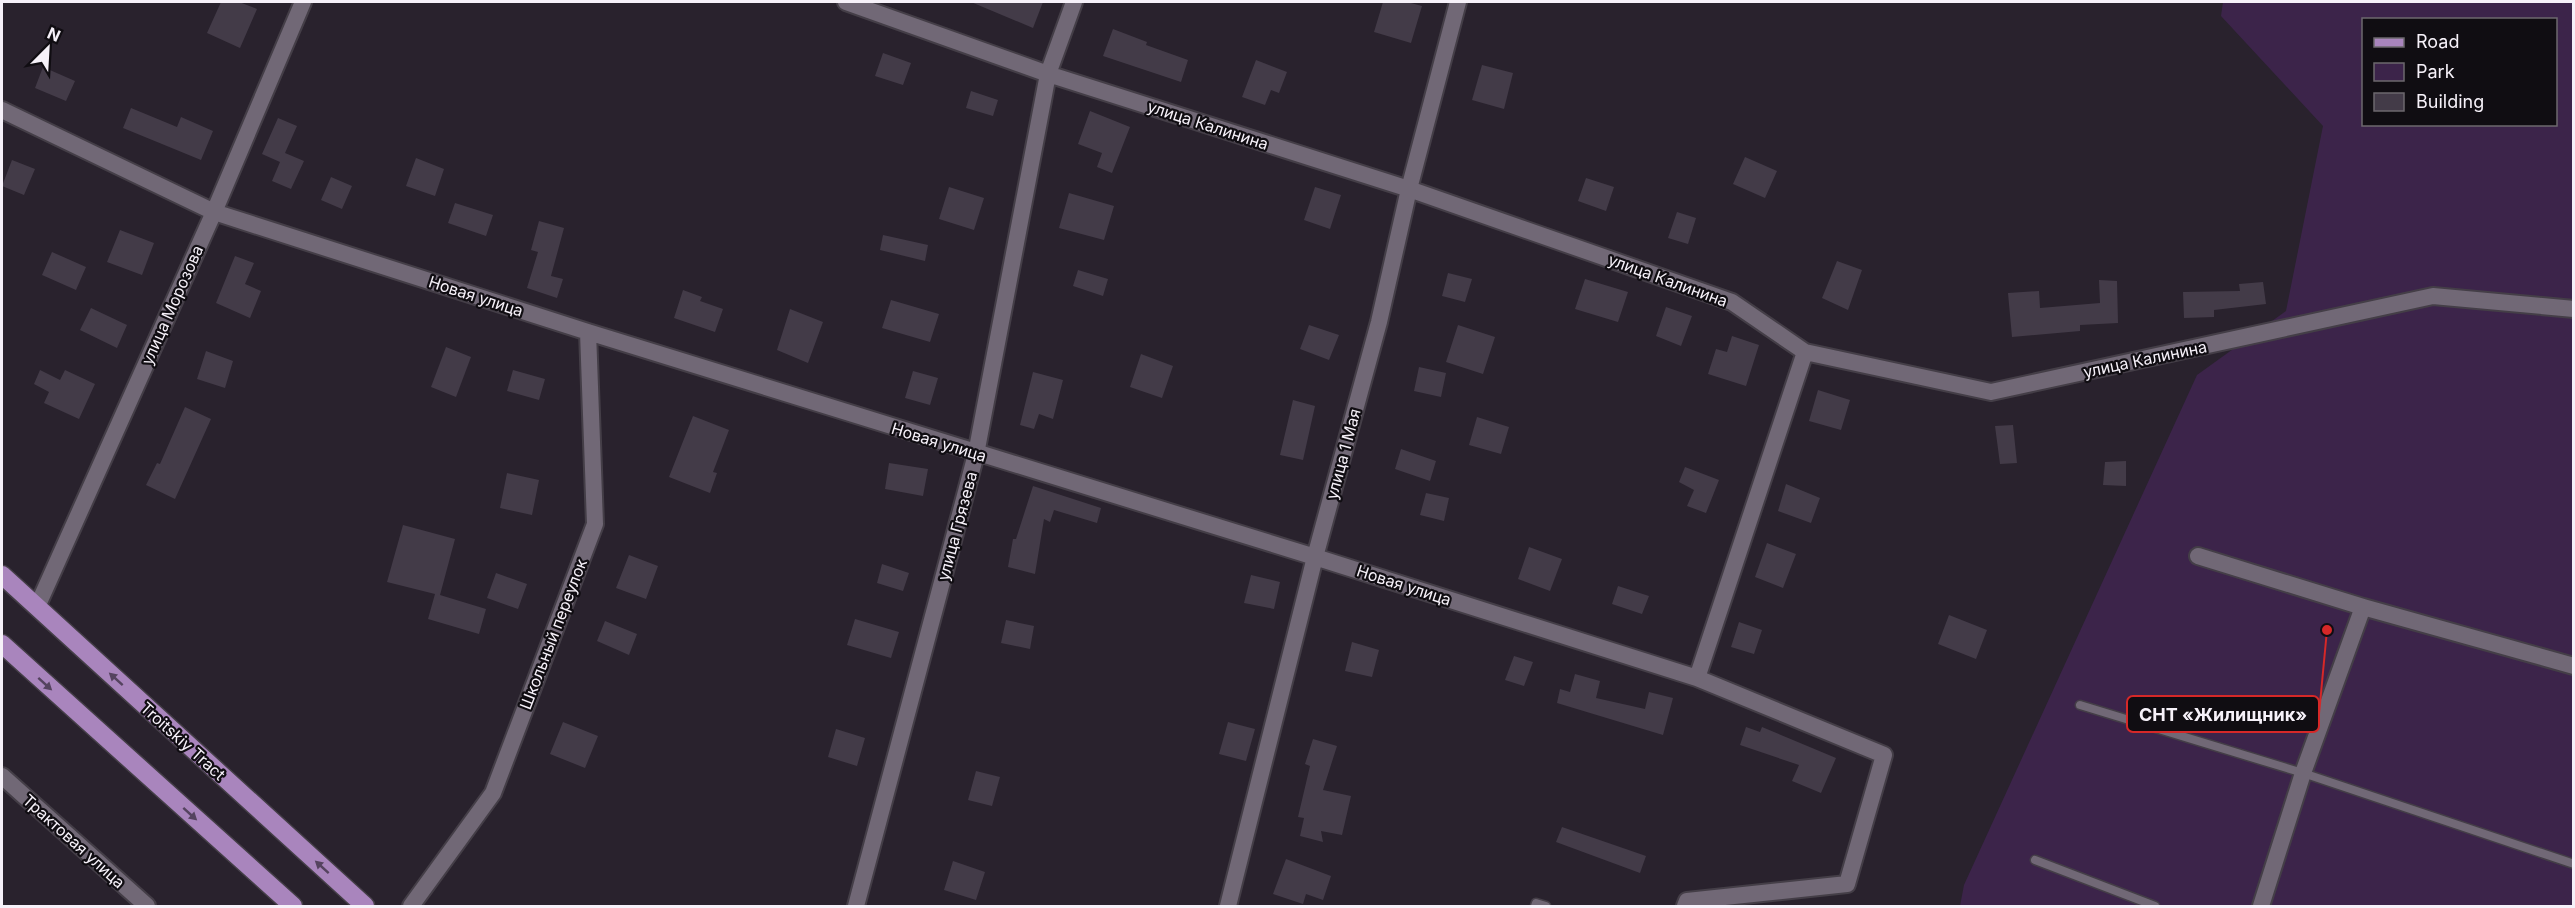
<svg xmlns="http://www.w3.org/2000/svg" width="2575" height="908" viewBox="0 0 2575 908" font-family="Inter,sans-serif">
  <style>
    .green { fill: #3c244a; fill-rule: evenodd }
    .building { fill: #433b48 }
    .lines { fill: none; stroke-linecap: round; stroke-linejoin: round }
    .lane-casing { stroke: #443e47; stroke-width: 11 }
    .street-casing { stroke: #443e47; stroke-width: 20 }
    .primary-casing { stroke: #443e47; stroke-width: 21 }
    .lane { stroke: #716876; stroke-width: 8 }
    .street { stroke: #716876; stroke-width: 16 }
    .primary { stroke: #a985bd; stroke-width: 18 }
    .oneway { fill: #55435f }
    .labels { text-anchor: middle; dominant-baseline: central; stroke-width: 4.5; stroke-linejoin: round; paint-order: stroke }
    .street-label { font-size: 16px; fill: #f6f1f9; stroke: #100d12 }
    .leader { fill: none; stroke: #d62828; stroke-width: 2 }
    .callout-dot { fill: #d62828; stroke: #100d12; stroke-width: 2 }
    .callout { fill: #100d12; stroke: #d62828; stroke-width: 2 }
    .callout-label { font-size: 18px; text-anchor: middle; font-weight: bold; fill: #f6f1f9 }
  </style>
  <rect width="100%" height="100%" fill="#29222d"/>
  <path class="green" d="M2223,2h350v904h-613l4,-21 233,-510 89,-64 37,-185 -102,-110zM2364,20h192v104h-192z"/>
  <path class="building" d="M221,2h18l18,7 -17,39 -33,-15z
    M971,2h72l-10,26z
    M1383,2h24l15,4 -11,37 -37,-11z
    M1113,29l34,13 -1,3 42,15 -7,22 -78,-26z
    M883,53l28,10 -8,22 -28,-9z
    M1256,60l31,12 -8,21 -8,-3 -6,15 -23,-8z
    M1482,65l31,8 -9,36 -32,-9z
    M43,67l32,14 -9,20 -31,-13z
    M971,91l27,9 -5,16 -27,-8z
    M131,108l46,19 4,-10 32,14 -12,29 -78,-32z
    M1090,111l40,16 -18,46 -15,-6 5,-14 -24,-9z
    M278,118l19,8 -12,27 19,8 -13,28 -19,-8 8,-19 -18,-8z
    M1745,157l32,14 -12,27 -32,-14z
    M416,158l28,11 -9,27 -29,-10z
    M12,160l23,9 -11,26 -22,-9z
    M331,177l21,9 -10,23 -21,-9z
    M1586,178l28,9 -8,24 -28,-10z
    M949,187l35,11 -10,32 -35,-11z
    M1315,187l26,8 -11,34 -26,-9z
    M1069,193l45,13 -10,34 -45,-12z
    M455,203l38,12 -7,21 -38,-13z
    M1677,212l19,6 -8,26 -20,-6z
    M539,221l25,7 -13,48 12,3 -6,19 -30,-10 11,-36 -7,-2z
    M120,230l34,13 -12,32 -35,-13z
    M883,235l45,10 -3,16 -45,-11z
    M52,252l34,15 -10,23 -34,-15z
    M235,256l19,7 -9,21 16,7 -11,27 -34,-15z
    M1837,261l25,9 -14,40 -26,-12z
    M1078,270l30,9 -5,17 -30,-10z
    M1448,273l24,6 -7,23 -23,-6z
    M1585,279l43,13 -10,30 -43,-13z
    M2099,280l18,1 1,42 -38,2v6l-68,6 -4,-44 31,-2 1,17 60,-5z
    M2263,282l3,22 -52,6v7l-30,1 -1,-26 57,-1 -1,-7z
    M683,290l19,7 -2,4 23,8 -8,23 -41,-14z
    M891,300l48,14 -9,28 -48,-14z
    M1666,307l26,9 -11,30 -25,-10z
    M91,308l36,17 -10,23 -37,-18z
    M790,309l33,13 -15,41 -31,-13z
    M1309,325l30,10 -10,25 -29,-11z
    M1458,325l37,12 -12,37 -37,-12z
    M1732,336l27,9 -13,41 -38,-12 8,-25 11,3z
    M446,347l25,10 -15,40 -25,-10z
    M206,351l27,10 -8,27 -28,-9z
    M1141,354l32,12 -11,32 -32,-11z
    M1419,367l27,6 -5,24 -27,-6z
    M40,370l20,10 5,-10 30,14 -16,35 -35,-16 5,-11 -15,-8z
    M513,370l32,9 -6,21 -32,-9z
    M913,371l25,7 -8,27 -25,-7z
    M1033,372l30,8 -10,39 -14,-5 -5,15 -14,-4z
    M1818,390l32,10 -9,30 -32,-9z
    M1293,400l22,6 -12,54 -23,-5z
    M185,407l26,12 -36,80 -29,-14 11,-22 3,1z
    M693,416l36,14 -16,42 4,1 -7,20 -41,-16z
    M1477,417l32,10 -8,27 -32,-9z
    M2013,425l4,38 -17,1 -5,-38z
    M1401,449l35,12 -6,20 -35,-12z
    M2126,461v25l-23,-1 2,-23z
    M889,463l39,6 -5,27 -38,-7z
    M1685,467l34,13 -13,33 -19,-7 7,-16 -15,-8z
    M507,473l32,7 -7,35 -32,-7z
    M1786,484l34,14 -9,25 -33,-12z
    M1033,486l68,22 -4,15 -43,-13 -4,12 -6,-3 -9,55 -27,-7 5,-28h3z
    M1426,493l23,5 -5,23 -24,-6z
    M403,525l52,14 -15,56 46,14 -7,25 -51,-15 7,-25 -48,-12z
    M1767,543l29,11 -13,34 -28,-11z
    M1529,547l33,12 -12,32 -32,-12z
    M629,555l29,11 -12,33 -30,-11z
    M882,564l27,9 -6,18 -26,-8z
    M496,573l31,11 -9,25 -31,-11z
    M1251,575l29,7 -6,27 -30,-6z
    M1618,586l31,10 -7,18 -30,-10z
    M1949,615l38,15 -11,29 -38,-15z
    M855,619l44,13 -8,26 -44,-13z
    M1006,620l28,6 -4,23 -29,-6z
    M605,621l32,13 -8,21 -32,-14z
    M1739,622l23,8 -8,24 -23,-7z
    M1352,642l27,8 -7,27 -27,-6z
    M1514,656l19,6 -9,24 -19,-6z
    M1575,674l25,7 -4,17 49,11 4,-17 24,6 -10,37 -106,-32 3,-14 10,3z
    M563,722l35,14 -13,32 -35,-14z
    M1228,722l27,7 -9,32 -27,-7z
    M1746,727l14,5 2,-5 74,31 -15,35 -29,-12 7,-16 -59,-20z
    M836,729l29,9 -8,28 -29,-9z
    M1313,739l24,7 -14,44 28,6 -9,39 -21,-4 2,11 -23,-6 4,-18 -6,-1 12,-51 -5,-2z
    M976,771l24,6 -8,29 -24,-6z
    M1562,827l84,29 -6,17 -84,-31z
    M1286,859l45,17 -8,24 -17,-6 -3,10 -30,-10z
    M953,861l32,11 -9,28 -32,-10z"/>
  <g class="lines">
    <defs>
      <path id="lane" d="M2080,705l223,68 271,91
        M2035,860l120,46
        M1535,906l1,-3 10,3"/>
      <path id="street" d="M846,2l202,72 361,115 323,113 73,50 186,40 442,-96 141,13
        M2,110l212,102 374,120 727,225 382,121 187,77 -37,129 -160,17 -2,5
        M2198,556l165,51 -60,166 -42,133
        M37,607l177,-395 89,-210
        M2363,607l211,59
        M1697,678l108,-326
        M2,776l145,130
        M411,906l82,-113 102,-269 -7,-192
        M856,906l120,-452 72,-380 26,-72
        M1228,906l87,-349 64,-235 30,-133 49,-187"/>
      <path id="primary" d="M2,575l363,331
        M2,644l291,262"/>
    </defs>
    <use href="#lane" class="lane-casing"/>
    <use href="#street" class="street-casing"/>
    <use href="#primary" class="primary-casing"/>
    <use href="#lane" class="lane"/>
    <use href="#street" class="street"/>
    <use href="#primary" class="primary"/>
  </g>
  <defs><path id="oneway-solid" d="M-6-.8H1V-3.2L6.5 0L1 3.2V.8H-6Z" transform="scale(1.5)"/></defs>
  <g class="oneway">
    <use href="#oneway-solid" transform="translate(116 679) rotate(-138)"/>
    <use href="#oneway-solid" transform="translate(45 684) rotate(42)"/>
    <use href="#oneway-solid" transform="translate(190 814) rotate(42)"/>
    <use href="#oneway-solid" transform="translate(322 867) rotate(-138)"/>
  </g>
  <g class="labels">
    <g class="street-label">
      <text transform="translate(1208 125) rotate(18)">улица Калинина</text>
      <text transform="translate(1668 280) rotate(20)">улица Калинина</text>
      <text transform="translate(476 296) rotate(18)">Новая улица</text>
      <text transform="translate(172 305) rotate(-66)">улица Морозова</text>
      <text transform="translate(2145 359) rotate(-12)">улица Калинина</text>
      <text transform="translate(939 442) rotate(17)">Новая улица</text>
      <text transform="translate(1343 454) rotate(-75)">улица 1 Мая</text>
      <text transform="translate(957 526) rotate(-75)">улица Грязева</text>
      <text transform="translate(1404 585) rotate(18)">Новая улица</text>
      <text transform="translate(553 634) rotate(-69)">Школьный переулок</text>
      <text transform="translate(183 741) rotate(42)">Troitskiy Tract</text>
      <text transform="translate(74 841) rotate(42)">Трактовая улица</text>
    </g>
  </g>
  <path class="leader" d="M2327 630L2319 714"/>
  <circle class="callout-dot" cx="2327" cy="630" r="6"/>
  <rect class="callout" x="2127" y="696" width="192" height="36" rx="6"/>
  <g class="callout-label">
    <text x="2223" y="721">СНТ «Жилищник»</text>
  </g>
  <rect width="2575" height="908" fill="none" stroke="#f6f1f9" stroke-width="6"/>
  <rect x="2362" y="18" width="195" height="108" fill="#100d12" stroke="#6c686e" stroke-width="1.5"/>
  <rect x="2374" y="38" width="30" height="9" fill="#a985bd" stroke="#6c686e" stroke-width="1.5"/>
  <text x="2416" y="48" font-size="18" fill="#f6f1f9">Road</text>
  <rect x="2374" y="63" width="30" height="18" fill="#3c244a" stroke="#6c686e" stroke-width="1.5"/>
  <text x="2416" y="78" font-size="18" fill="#f6f1f9">Park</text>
  <rect x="2374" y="93" width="30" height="18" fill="#433b48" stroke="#6c686e" stroke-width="1.5"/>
  <text x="2416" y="108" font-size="18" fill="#f6f1f9">Building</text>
  <g transform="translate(48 48) rotate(24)" stroke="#100d12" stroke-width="4.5" paint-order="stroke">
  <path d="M0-4.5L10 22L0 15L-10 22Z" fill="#f6f1f9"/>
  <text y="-9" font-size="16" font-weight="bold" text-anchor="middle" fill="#f6f1f9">N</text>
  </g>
</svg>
